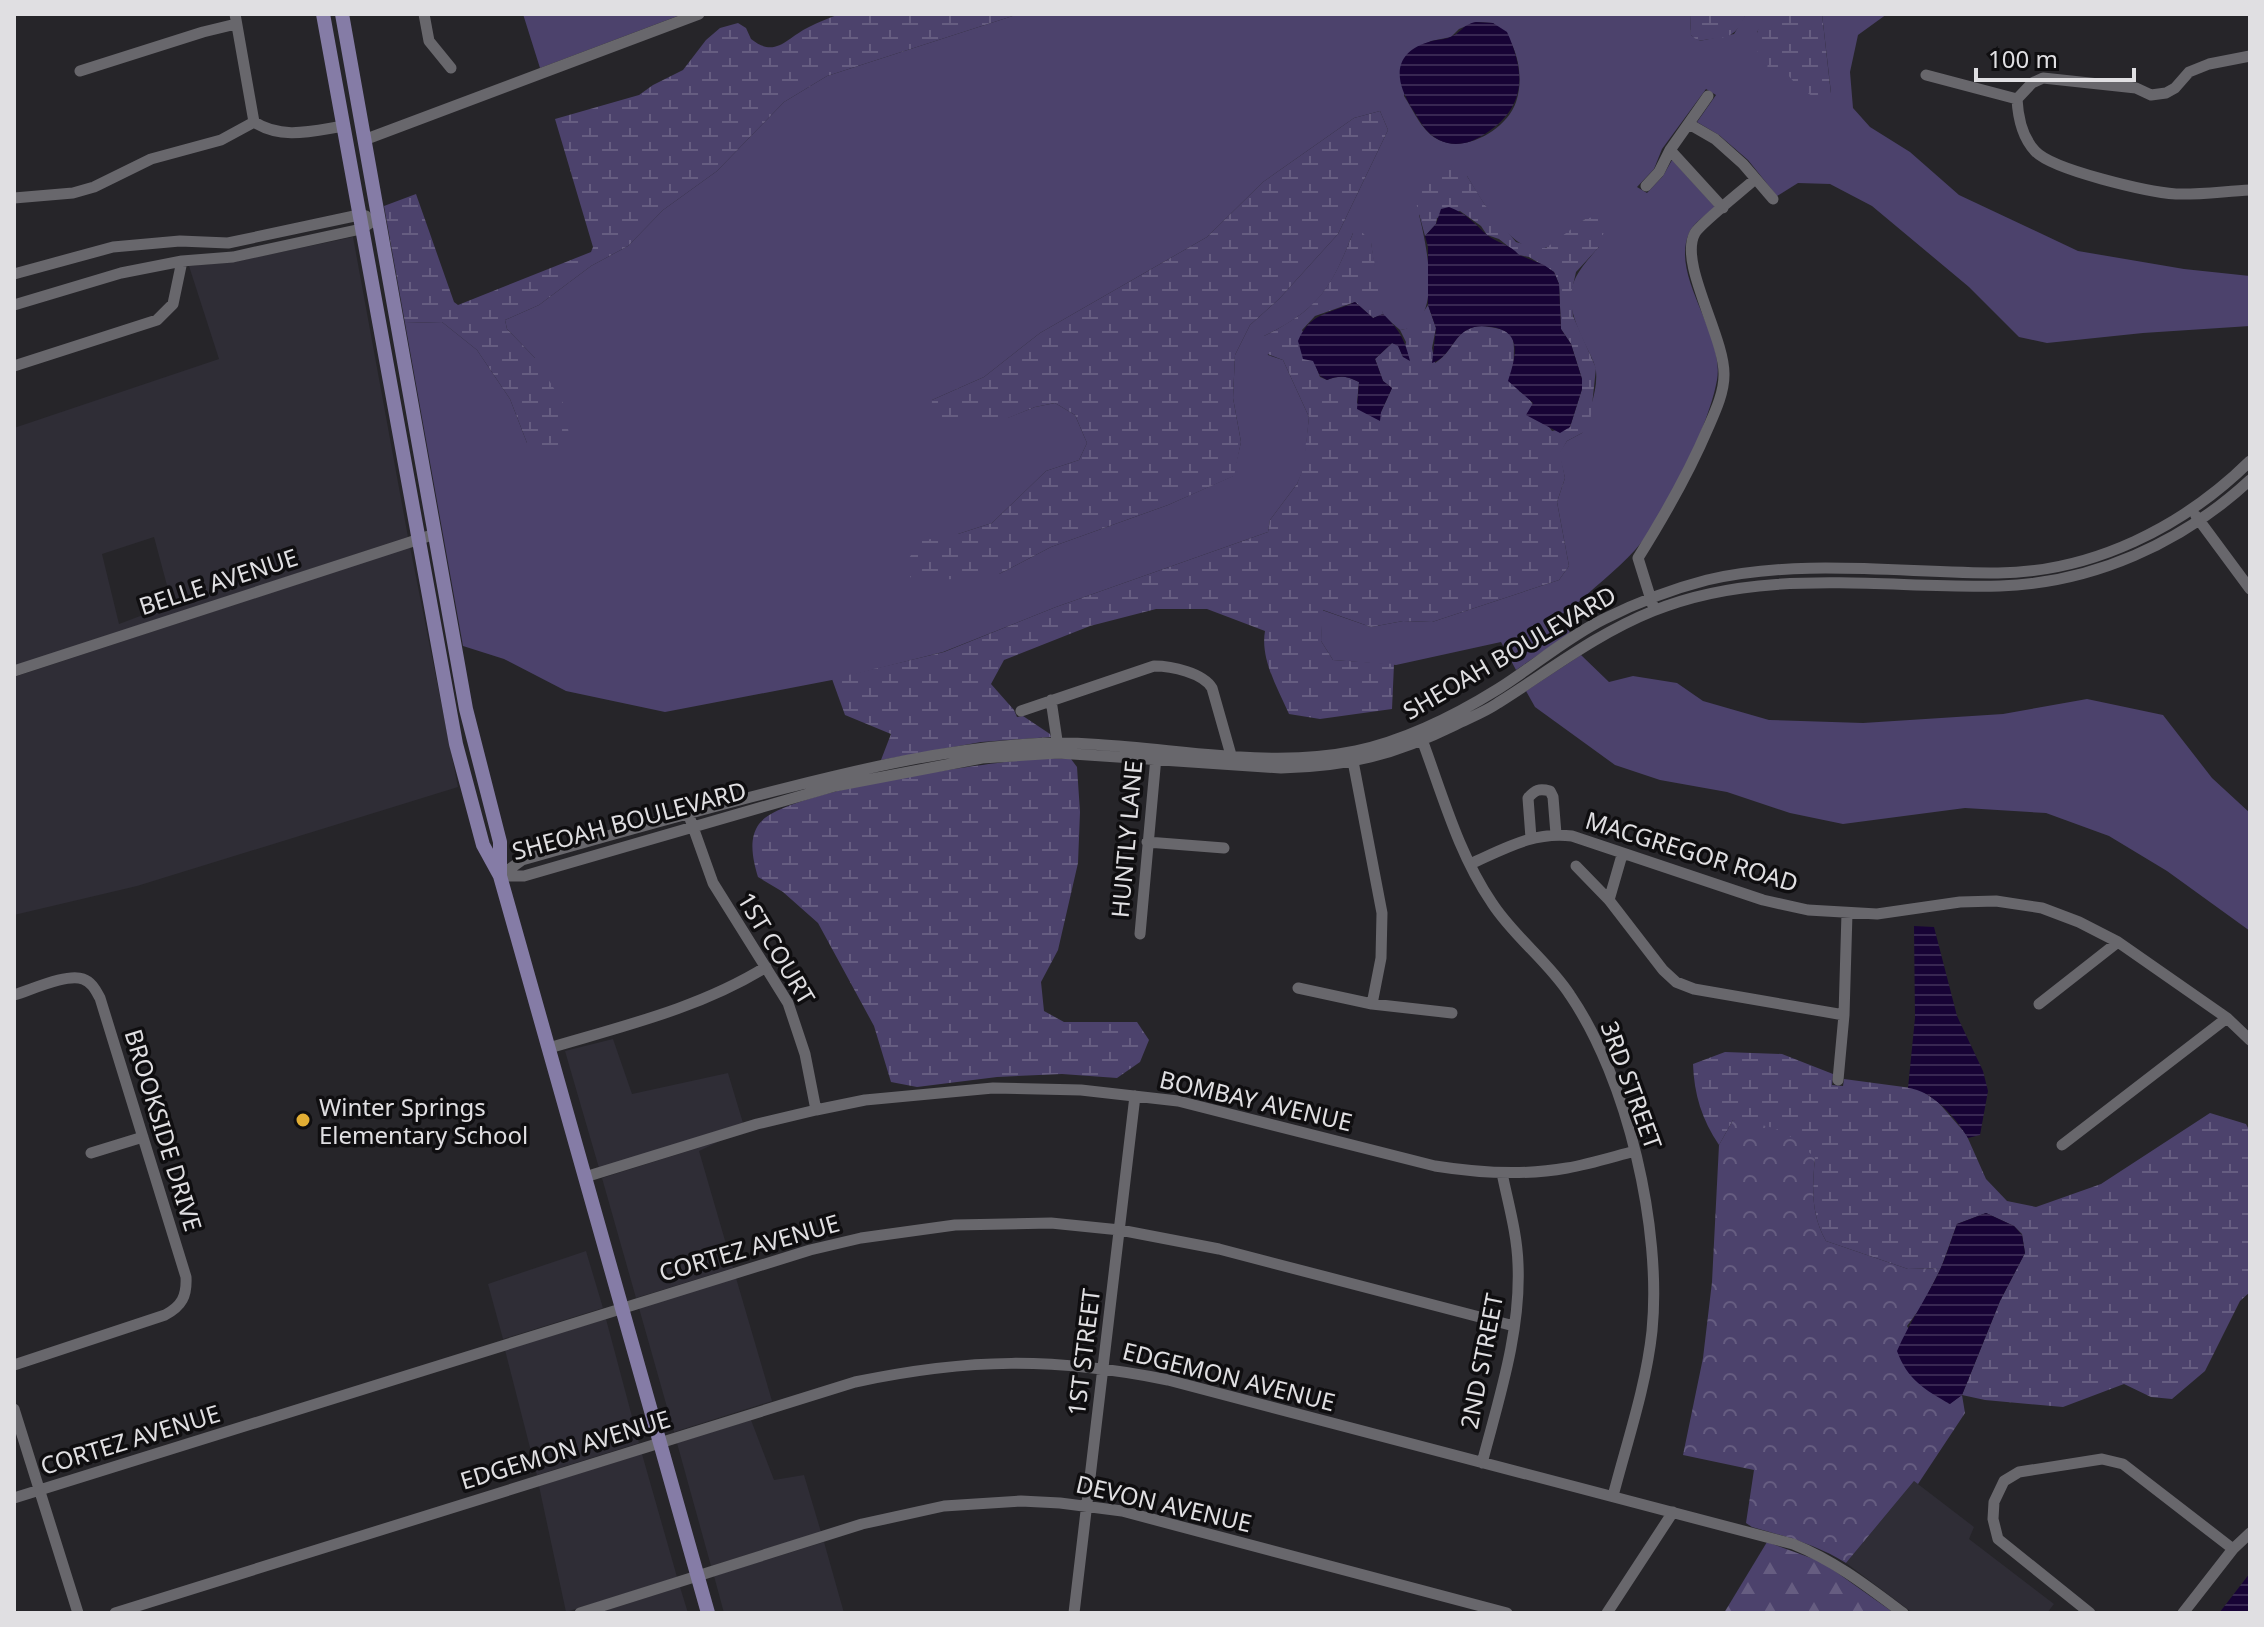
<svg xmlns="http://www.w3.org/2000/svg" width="2264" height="1627" viewBox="0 0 2264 1627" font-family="'Noto Sans',sans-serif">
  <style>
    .built { fill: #2f2d36; fill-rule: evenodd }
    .grass { fill: #4c426c; fill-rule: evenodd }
    .forest { fill: url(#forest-firs) }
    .wetland { fill: url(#wetland-marsh) }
    .park { fill: url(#park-crowns) }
    .water { fill: url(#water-rules) }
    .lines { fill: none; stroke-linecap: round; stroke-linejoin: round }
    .minor { stroke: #68676c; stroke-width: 11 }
    .major { stroke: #857ca6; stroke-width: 14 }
    .poi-dot { fill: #e2ae34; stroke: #0f0e10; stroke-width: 3 }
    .labels { text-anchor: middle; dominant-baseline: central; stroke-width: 7; stroke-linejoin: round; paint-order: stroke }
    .street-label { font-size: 24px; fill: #e0dfe2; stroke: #0f0e10 }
    .poi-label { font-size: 24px; fill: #e0dfe2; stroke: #0f0e10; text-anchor: start }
  </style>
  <defs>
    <pattern id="forest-firs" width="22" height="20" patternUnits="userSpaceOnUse" patternTransform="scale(2)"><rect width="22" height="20" fill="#4c426c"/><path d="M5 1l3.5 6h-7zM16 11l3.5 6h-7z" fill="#665d81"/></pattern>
    <pattern id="wetland-marsh" width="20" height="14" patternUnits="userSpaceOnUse" patternTransform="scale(2)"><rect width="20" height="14" fill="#4c426c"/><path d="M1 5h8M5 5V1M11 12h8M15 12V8" fill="none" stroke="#665d81"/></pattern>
    <pattern id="park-crowns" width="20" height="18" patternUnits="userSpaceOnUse" patternTransform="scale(2)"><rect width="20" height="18" fill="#4c426c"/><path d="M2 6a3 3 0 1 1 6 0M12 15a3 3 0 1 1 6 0" fill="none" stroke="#665d81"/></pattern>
    <pattern id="water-rules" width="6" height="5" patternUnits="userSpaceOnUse" patternTransform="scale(2)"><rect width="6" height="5" fill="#170335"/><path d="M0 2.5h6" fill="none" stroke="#382752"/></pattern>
  </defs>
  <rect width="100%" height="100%" fill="#262529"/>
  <path class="built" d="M353,237l55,300 -394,129v-238l205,-69 -30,-93 44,-4zM154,537l18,67 -53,20 -17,-70z
    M410,547l48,240 -321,99 -123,29v-238z
    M613,1039l19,55 96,-21 15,50 -144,45 -34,-117z
    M720,1141l-21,10 34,117 -97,30 -34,-120z
    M586,1251l17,57 -100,31 -15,-55z
    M736,1278l36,123 -98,31 -35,-124z
    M606,1319l33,124 -102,32 -32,-125z
    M751,1420l23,60 30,-5 17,57 -110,34 -34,-123z
    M642,1454l35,123 -111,35 -27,-126z
    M1914,1481l60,46 -5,12 85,65 -7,9h-134l-67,-50z
    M824,1542l20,71h-120l-10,-37z
    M680,1587l8,26h-90z"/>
  <path class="grass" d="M523,14h160l-143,54z
    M1019,14h671l1,21 8,6 35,-7 12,-20h23l-12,18 13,25 15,11 46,25 -9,-79h65l-29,21 -8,37 3,36 17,19 40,25 49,43 119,56 106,18 66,7v50l-107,7 -96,10 -28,-6 -50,-50 -97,-81 -42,-22 -32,-1 -21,13 -29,-36 -29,-25 -22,-13 19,-27 -10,-6 -44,60 -8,20 -17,18 10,6 16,-17 9,-16 43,47c-8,7 -22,16 -26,26 -19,44 36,100 28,147 -8,45 -51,136 -82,170 -19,21 -43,39 -63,58l-10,6 8,19 -54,37 -15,-28 -105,23 -63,-5 -12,-19 1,-31 49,17 32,-6 29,1 127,-42 10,-14 -12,-64 8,-24 -6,-25 8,-12 15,-8c6,-20 16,-41 14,-62 -1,-9 -8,-20 -12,-29 -21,-46 -18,-59 15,-95l-14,-28c-11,10 -26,25 -40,29 -32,9 -65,-50 -78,-72l-48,39c7,26 26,112 -19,115l-16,-14 -4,-10 -9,-63 -18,-10c-22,56 -34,76 -89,103l4,19 15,5 26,57 -5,51 -7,16 -27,36 -2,12 -212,75 -113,45 -111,28 -167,32 -99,-21 -62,-32 -41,-13 -58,-323 37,-1 35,28 33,49 17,44 8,-85 -28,-29 -2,-9 34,-15 52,-39 37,-20 35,-36 54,-39 67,-69 43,-26zM1476,22l17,1c7,7 17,15 20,24 7,16 9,38 3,55 -9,27 -50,51 -77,38 -17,-8 -25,-29 -35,-44l8,-45 19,-10 20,-4 8,-8zM1380,111l8,19 -50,104 -59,65 -29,26 -15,30 -2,43 8,44 -8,34 -65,29 -117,42 -52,27 -41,-40 34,-11 54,-52 33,-11 8,-17 -12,-28 -20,-12 -20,4 -28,11 -75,-18 52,-23 56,-44 167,-96 56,-55 91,-64z
    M1581,655l28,27 24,-6 44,7 26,18 66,19 94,3 140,-9 84,-15 76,16 49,63 38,35v118l-83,-60 -58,-35 -63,-23 -81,-5 -122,16 -53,-11 -63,-21 -67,-12 -45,-15 -80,-58 -9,-16z"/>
  <path class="forest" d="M1767,1542l55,20 72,51h-170z"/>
  <path class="wetland" d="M840,14h179l-192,62 -43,26 -67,69 -54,39 -35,36 -37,20 -52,39 -34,15 2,9 28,29 28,45 6,31 -15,21 -27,-12 -17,-44 -33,-49 -35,-28 -37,1 -21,-117 32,-12 38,108 4,3 133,-53 2,-5 -38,-128 84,-24 14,-10 30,-15 23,-30 14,-12 18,-5 8,5 5,11c25,20 35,-1 58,-12 9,-5 20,-9 31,-13z
    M1690,14h56c-12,28 -22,22 -48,27l-7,-6z
    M1769,14h53l9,80 -5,5 -5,2c-13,-7 -31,-19 -36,-32l-9,4 -9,-4 2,-12 -14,-7c0,-15 3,-26 14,-36z
    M1380,111l8,19 -50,104 -59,65 -29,26 -15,30 -2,43 8,44 -7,34 -66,29 -117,42 -52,27 -85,9 -10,-17 16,-25 38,-7 34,-11 54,-52 33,-11 8,-17 -12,-28 -20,-12 -20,4 -27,11 -77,3 1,-21 52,-23 56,-44 167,-96 56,-55 91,-64z
    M1444,166l23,10 18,29 31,37 22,6h8l39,-29 25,-6 -11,34 -23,25 -5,22 2,22 23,52 -6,56 -8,9 -15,8 -7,12 5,25 -8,24 12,64 -10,14 -127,42 -29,-1 -32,6 -48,-17 -2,31 12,19 61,4 -2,45 -72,10 -31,-5c-11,-25 -29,-55 -24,-83l-58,-22h-51l-66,17 -86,34 -13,24 23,26 3,7 6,-1 27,18 1,3 -70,5 -100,18 10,-26 -46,-19 -13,-36 112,-27 112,-45 212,-75 2,-12 27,-36 6,-16 6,-51 -26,-57 -23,-9 4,-15c55,-27 67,-48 89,-103l8,-2 10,11 12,72 -10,4 -18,-16 -40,14 -13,14 18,47 7,3c13,-5 20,-4 32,2l-2,21 24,9 11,-24 -9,-7 -8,-22 17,-16 6,2 5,12 3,-15 -6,-12c14,-1 21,-15 28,-25l8,23 -4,20 3,15c15,-9 18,-24 30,-32 8,-5 16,-6 24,-4 33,4 23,18 25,40 1,8 3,16 5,24l8,5 25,35 18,-4 12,-38v-10l-11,-35 -10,-15 -2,-45 -5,-12 -25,-15 -10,-2 -20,-16 -12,-4 -6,-9 -21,-15 -23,7 -1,6 -11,12 -11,-41z
    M1042,758l29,1 6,8 3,45 -2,51 -20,87 -17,32 3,29 20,11h73l12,18 -9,22 -23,16 -55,-4 -65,3 -80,10 -26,-5 -17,-56 -56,-103 -35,-31 -25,-15c-5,-17 -10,-38 1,-53 25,-35 235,-62 283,-66z
    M1725,1052l57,2 51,20 -1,11 11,1 1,-7 75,10 19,13 28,32 20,45 21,22 29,6 65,-23 109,-71 36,11 4,8v160l-10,9 -35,70 -33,28 -21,-2 -27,-13 -61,23 -78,-7 -23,-5 38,-94 25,-48 -3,-19 -8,-8 -28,-13 -29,11 -16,44 -33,1 -82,-28c-15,-26 -14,-53 -11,-83l-82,-38 -14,25c-17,-25 -25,-51 -26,-81z"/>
  <path class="park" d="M1733,1120c42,7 51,7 82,38 -3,30 -4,57 11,83l82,28 33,-1 -20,39 -14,19 42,78 13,-9 3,18 -47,71 -4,-3 -68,82c-29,-18 -61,-27 -94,-36l-6,-4 8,-53 -71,-15 20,-97 9,-76 7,-137z"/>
  <path class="water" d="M1476,22l17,1 14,9c19,42 19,76 -22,102 -14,9 -30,14 -46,6 -14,-7 -20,-21 -28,-33 -18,-30 -17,-56 21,-66 6,-2 13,-1 18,-4 12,-4 11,-12 26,-15z
    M1449,207c17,6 25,16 37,27 10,9 24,10 33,21l25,10 10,7 5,12 2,45 10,15 11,35v10l-12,38 -10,6 -34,-18 7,-12 -25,-22c7,-22 16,-49 -16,-54 -8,-1 -17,-2 -25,3 -15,8 -17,27 -35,33l4,-35 -8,-23v-58l-3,-11 11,-12 5,-15z
    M1355,302l18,16 10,-4c15,14 22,25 27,47l-7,-4 -5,-11 -6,-3 -17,16 8,22 9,7 -11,24 -1,9 -23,-12 2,-27c-13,-6 -19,-7 -32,-2l-7,-4 -7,-15 -10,-2 -5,-18c12,-29 32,-27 57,-39z
    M1914,926l20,1 23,89 26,55 5,20 -8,44 -12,3c-12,-20 -36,-48 -60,-50l7,-70z
    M1986,1213l28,13 8,9 3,18 -25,48 -38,94 -12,9c-25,-14 -43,-25 -53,-53 12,-28 29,-52 42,-79 7,-15 12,-32 18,-48z
    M2250,1573v40h-31l4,-5z"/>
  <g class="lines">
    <path class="minor" d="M235,14l19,108
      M424,14l5,27 22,27
      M2250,56l-41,8 -20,8 -14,16 -9,5 -15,2 -15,-7 -93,-10 -11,5 -15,16c1,19 5,38 18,52 17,19 113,41 141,43 24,1 50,-3 74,-4
      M80,71l123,-39 33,-8
      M1926,75l91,24
      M254,122c28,18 58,9 90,4
      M1689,124l26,15 28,25 30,35
      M364,140l335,-126
      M1670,150l53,58
      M1646,186l13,-14 11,-22 38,-54
      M14,198l59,-5 21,-6 57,-28 70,-19 33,-18
      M14,274l99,-27 67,-6 48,2 131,-28 7,1
      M14,305l107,-32 61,-12 51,-4 128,-28 17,-11
      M14,366l143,-46 16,-16 9,-43
      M2196,516l54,73
      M1653,606l-15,-48c27,-43 50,-83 70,-130 7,-16 16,-35 16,-53 1,-38 -46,-112 -29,-142 5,-9 48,-43 59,-53
      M14,671l421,-137
      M1051,700l7,47
      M1021,711l133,-45c18,0 49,7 58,22l19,67
      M1421,737c21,56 37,116 71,166 22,34 56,58 78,92 58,85 92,234 82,336 -6,56 -25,111 -39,165
      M1352,756l30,157 -1,45 -9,46
      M688,813l25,70 75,120 17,51 11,56
      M1531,838l-3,-40c7,-8 11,-10 22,-7l3,6 3,37
      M1147,842l77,6
      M1470,864c34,-15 64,-33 102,-28l191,64 45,10 69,4 83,-12 36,-1 46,7 37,14 39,20 109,76 23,22
      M1576,866l33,34 54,70 13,12 18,7 150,26
      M500,876l22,-16c88,-25 176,-50 264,-72 80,-20 160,-39 243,-44 107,-7 221,29 327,7 51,-11 97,-34 142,-62 35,-22 68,-51 106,-70 32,-16 68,-30 103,-39 95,-22 194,-7 291,-7 95,-1 185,-46 252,-112
      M500,876h24l311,-90 147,-28 76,-5 223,15c66,-1 115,-14 174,-43 14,-7 30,-13 43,-22 51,-32 98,-69 155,-92 110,-45 232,-22 347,-25 93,-3 182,-43 250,-106
      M1609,900l13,-45
      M1140,934l16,-177
      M1298,988l74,16 80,9
      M14,995c17,-5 53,-22 69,-16 9,3 13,12 17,19l86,279c1,19 -4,29 -21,38l-151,50
      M2039,1004l79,-62
      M549,1048c74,-22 151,-40 217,-81
      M1838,1080l6,-65 3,-102
      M2062,1145l165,-127
      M91,1153l52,-16
      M585,1177l172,-53 59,-14 49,-10 128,-12 88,2 97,11 257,65c44,7 88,10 132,2 23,-4 45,-11 68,-17
      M14,1409l64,204
      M1482,1463c17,-65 39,-131 36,-199 -1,-31 -10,-61 -16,-91
      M14,1498l796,-248 51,-12 94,-13 96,-2 69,7 99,19 295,77
      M115,1613l740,-231c114,-24 198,-25 313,-2l625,164c42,17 74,42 110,69
      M580,1613l282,-89 82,-18 77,-5 39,2 62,8 385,102
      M1074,1613l61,-517
      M1607,1613l66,-101
      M2090,1613l-92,-74 -5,-20 1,-17 10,-21 15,-9 83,-13 21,5 110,85
      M2183,1613l50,-64 17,-16"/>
    <path class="major" d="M323,14l133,730 27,101 17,31 208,737
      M342,14l124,695 34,133v33"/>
  </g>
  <circle class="poi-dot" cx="303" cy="1120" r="8"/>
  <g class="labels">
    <g class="street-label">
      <text transform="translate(218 581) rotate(-18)">BELLE AVENUE</text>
      <text transform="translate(1509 652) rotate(-30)">SHEOAH BOULEVARD</text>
      <text transform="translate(629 820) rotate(-15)">SHEOAH BOULEVARD</text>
      <text transform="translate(1126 839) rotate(-85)">HUNTLY LANE</text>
      <text transform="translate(1692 851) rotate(17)">MACGREGOR ROAD</text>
      <text transform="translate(777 948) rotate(59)">1ST COURT</text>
      <text transform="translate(1632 1085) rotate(70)">3RD STREET</text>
      <text transform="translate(1256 1100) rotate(13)">BOMBAY AVENUE</text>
      <text transform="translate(164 1130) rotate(73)">BROOKSIDE DRIVE</text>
      <text transform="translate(749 1247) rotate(-16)">CORTEZ AVENUE</text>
      <text transform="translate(1083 1352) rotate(-83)">1ST STREET</text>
      <text transform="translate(1481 1361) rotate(-79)">2ND STREET</text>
      <text transform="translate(1229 1376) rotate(14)">EDGEMON AVENUE</text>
      <text transform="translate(130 1439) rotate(-17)">CORTEZ AVENUE</text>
      <text transform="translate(565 1449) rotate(-17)">EDGEMON AVENUE</text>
      <text transform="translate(1164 1503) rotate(13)">DEVON AVENUE</text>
    </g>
    <g class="poi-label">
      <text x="319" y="1106">Winter Springs<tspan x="319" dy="28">Elementary School</tspan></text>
    </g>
  </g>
  <rect width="2264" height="1627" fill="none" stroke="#e0dfe2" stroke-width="32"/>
  <path d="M1976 68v12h158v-12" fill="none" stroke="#e0dfe2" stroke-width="4"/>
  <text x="1988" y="68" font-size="24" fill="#e0dfe2" stroke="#0f0e10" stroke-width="6" paint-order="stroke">100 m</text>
</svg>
